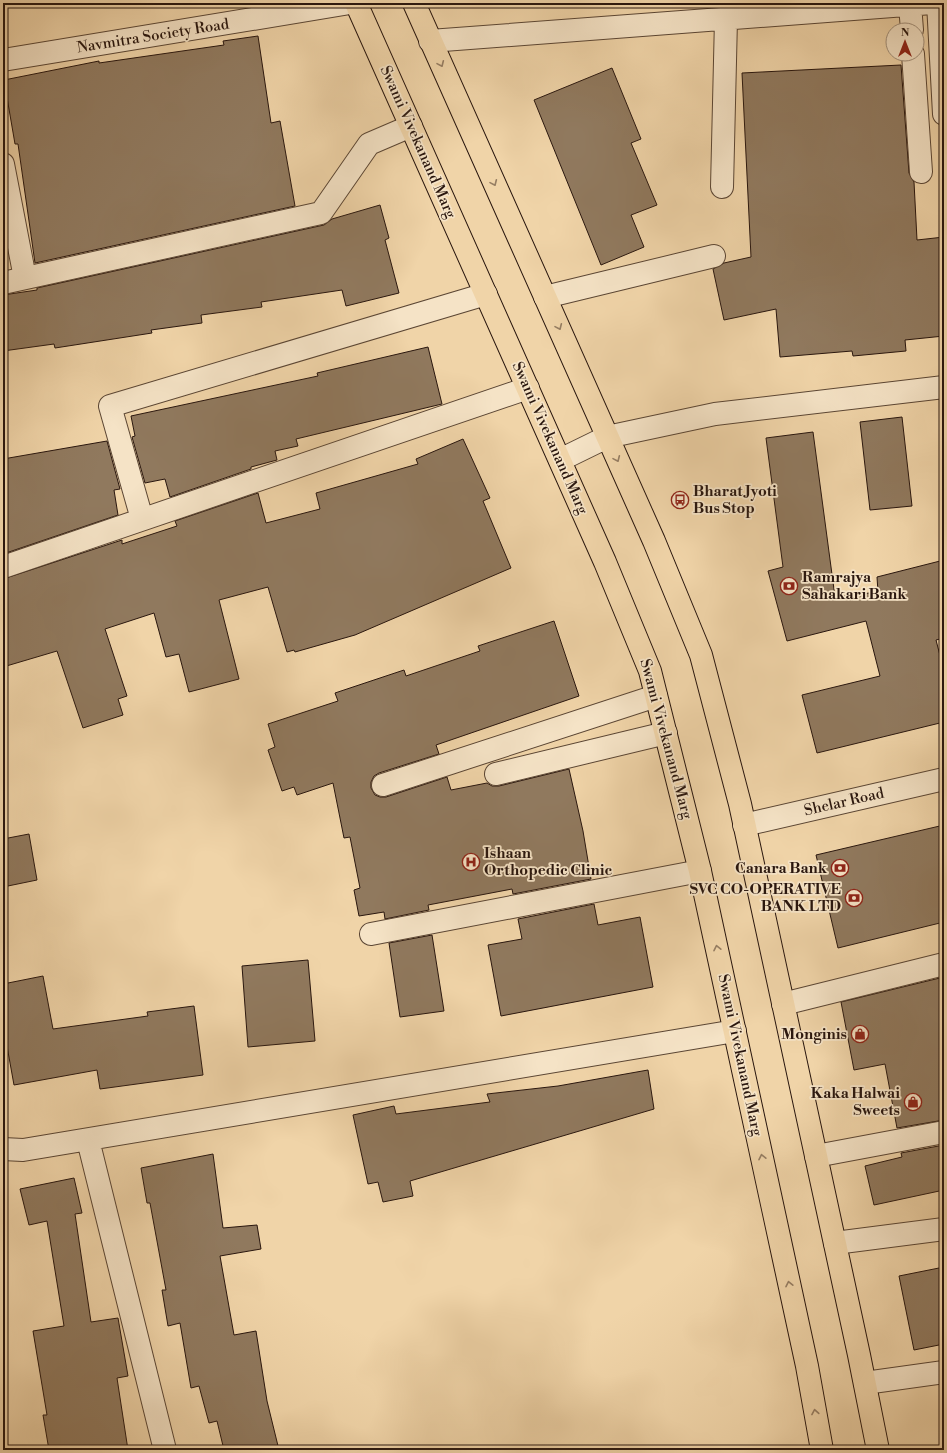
<svg xmlns="http://www.w3.org/2000/svg" width="947" height="1453" viewBox="0 0 947 1453" font-family="'Libre Bodoni',serif">
  <style>
    .building { fill: #90795e; stroke: #29160e }
    .lines { fill: none; stroke-linecap: round; stroke-linejoin: round }
    .minor-casing { stroke: #5b4634; stroke-width: 24 }
    .major-casing { stroke: #29160e; stroke-width: 24 }
    .minor { stroke: #f5e3c6; stroke-width: 22 }
    .major { stroke: #f0d4a8; stroke-width: 22 }
    .oneway { stroke: #967e63 }
    .labels { text-anchor: middle; dominant-baseline: central; stroke-width: 3.5; stroke-linejoin: round; paint-order: stroke }
    .street-label { font-size: 15px; fill: #29160e; stroke: #f5e3c6 }
    .poi-label { font-size: 15px; font-weight: bold; fill: #29160e; stroke: #f5e3c6; text-anchor: end }
  </style>
  <rect width="100%" height="100%" fill="#f0d4a8"/>
  <filter id="stains"><feTurbulence type="fractalNoise" baseFrequency=".005" numOctaves="4"/><feColorMatrix values="0 0 0 0 .2 0 0 0 0 .09 0 0 0 0 .02 0 0 0 .5 -.17"/></filter>
  <radialGradient id="worn" r=".72"><stop offset=".6" stop-color="#630" stop-opacity="0"/><stop offset="1" stop-color="#630" stop-opacity=".3"/></radialGradient>
  <path class="building" d="M258,36l13,87 9,-2 15,85 -260,57 -17,-119h-3l-11,-64 95,-19v2l125,-18 -1,-4z
    M901,65l8,108 5,9 3,58 27,-3v99l-39,4 1,11 -53,5 -1,-5 -72,6 -4,-48 -52,11 -11,-51 11,-6 27,-6 -9,-184z
    M612,68l29,71 -10,4 26,62 -26,10 13,32 -43,18 -67,-165z
    M380,205l9,33 -4,2 14,53 -53,13 -4,-16 -81,12 1,5 -61,8 1,8 -51,7 1,3 -97,15 -1,-4 -51,7v-56l34,-5v-2l287,-63 8,-6z
    M428,347l14,57 -146,35 2,7 -23,5 2,9 -26,7v2l-81,28 -5,-18 -20,4 -13,-46 3,-1 -4,-20 187,-40 -1,-3z
    M902,417l10,89 -42,4 -10,-88z
    M813,432l22,165 43,-5 -1,-15 67,-17v78l-8,2 8,31v51l-127,31 -15,-58 78,-19 -14,-55 -79,20 -19,-70 15,-4 -17,-129z
    M463,439l27,59 -7,3 28,67 -156,67 -60,17 -1,-2 -7,2 -19,-65 -49,13 20,79 -50,13 -10,-38 -13,3 -12,-44 -49,16 22,67 -9,3 5,16 -40,13 -26,-77 -54,16v-88l119,-39v4l55,-18 -2,-5 83,-28 8,30 54,-14 -4,-16 102,-29 -2,-5z
    M107,441l13,48 -6,1 4,25 -115,39v-95z
    M554,621l25,75 -143,49 3,9 -60,19 -5,3 -3,6v6l4,7 5,2h6l61,-20 4,13 36,-7 5,3h7l70,-17 14,62 8,48 -78,15 -1,-5 -84,16 1,5 -44,9 -1,-7 -25,4 -5,-26 6,-2 -10,-51 -6,1 -11,-55 -36,12 -3,-8 -12,4 -14,-41 7,-3 -7,-23 70,-23 -3,-8 69,-23 2,6 74,-25 -2,-5z
    M944,825v97l-106,26 -22,-93z
    M29,834l8,46 -34,7v-48z
    M594,904l4,21 42,-8 13,70 -152,29 -13,-71 34,-6 -4,-20z
    M432,935l12,76 -44,6 -11,-74z
    M308,960l7,81 -67,6 -6,-81z
    M43,976l10,53 95,-13 -1,-4 47,-6 9,69 -103,14 -3,-19 -83,15 -11,-61v-40z
    M944,977v143l-47,8 -12,-64 -31,6 -13,-68z
    M648,1070l6,39 -244,72 3,15 -30,6 -5,-20 -10,2 -15,-69 41,-9 2,8 94,-12 -3,-8 71,-8z
    M944,1145v45l-70,15 -9,-39 37,-9 -1,-4z
    M213,1154l10,74 34,-3 4,24 -41,7 14,79 22,-4 11,70 12,49h-55l-7,-29 -8,2 -10,-37 -8,2 -11,-65 -12,3 -6,-36h4l-16,-87h-3l-6,-35z
    M74,1178l8,35 -7,1 16,108 27,-4 10,58 -11,2 11,72h-79l-6,-35h4l-14,-84 31,-5 -17,-105 -18,4 -9,-36z
    M944,1267v77l-30,6 -15,-74z"/>
  <g class="lines">
    <defs>
      <path id="minor" d="M938,3l6,111
        M910,5l2,25
        M430,41l502,-38
        M913,54l8,118
        M3,60l347,-57
        M3,164l22,114
        M722,187l4,-168
        M3,283l318,-70 48,-69 42,-18
        M545,297l169,-41
        M560,460l47,-23 108,-23 229,-27
        M142,519l-32,-113 376,-112
        M3,567l525,-179
        M496,774l170,-41
        M383,785l273,-89
        M744,825l200,-46
        M371,934l329,-63
        M783,1004l161,-40
        M88,1140l77,310
        M3,1149l20,1 712,-119
        M816,1156l128,-24
        M835,1243l109,-14
        M865,1383l79,-11"/>
      <path id="major" d="M356,3l249,559 45,109 50,200 107,495 15,84
        M414,3l240,538 47,114 39,149 119,551 19,95"/>
    </defs>
    <use href="#minor" class="minor-casing"/>
    <use href="#major" class="major-casing"/>
    <use href="#minor" class="minor"/>
    <use href="#major" class="major"/>
  </g>
  <defs><path id="oneway-chevron" d="M-2-3.5L2.5 0L-2 3.5" fill="none" stroke-width="1.6" stroke-linecap="round" stroke-linejoin="round"/></defs>
  <g class="oneway">
    <use href="#oneway-chevron" transform="translate(441 64) rotate(66)"/>
    <use href="#oneway-chevron" transform="translate(494 183) rotate(66)"/>
    <use href="#oneway-chevron" transform="translate(559 327) rotate(66)"/>
    <use href="#oneway-chevron" transform="translate(617 459) rotate(66)"/>
    <use href="#oneway-chevron" transform="translate(717 948) rotate(-102)"/>
    <use href="#oneway-chevron" transform="translate(762 1157) rotate(-102)"/>
    <use href="#oneway-chevron" transform="translate(789 1284) rotate(-102)"/>
    <use href="#oneway-chevron" transform="translate(815 1412) rotate(-100)"/>
  </g>
  <defs>
    <symbol id="bus-ring" viewBox="-11 -11 22 22"><circle r="9.5" fill="#f5e3c6" stroke="#8f2418" stroke-width="1.5"/><path d="M-5-6H5V4H4V6H2V4H-2V6H-4V4H-5ZM-3.5-4V0h7V-4ZM-3.5 1.2v1.5H-2V1.2ZM2 1.2v1.5H3.5V1.2Z" fill="#8f2418"/></symbol>
    <symbol id="bank-ring" viewBox="-11 -11 22 22"><circle r="9.5" fill="#f5e3c6" stroke="#8f2418" stroke-width="1.5"/><path d="M-6-4H6V4H-6ZM0-2.3a2.3 2.3 0 1 0 0 4.6a2.3 2.3 0 1 0 0-4.6Z" fill="#8f2418"/></symbol>
    <symbol id="hospital-ring" viewBox="-11 -11 22 22"><circle r="9.5" fill="#f5e3c6" stroke="#8f2418" stroke-width="1.5"/><path d="M-5-5h3v3.5h4V-5h3V5h-3V1.5h-4V5h-3Z" fill="#8f2418"/></symbol>
    <symbol id="shop-ring" viewBox="-11 -11 22 22"><circle r="9.5" fill="#f5e3c6" stroke="#8f2418" stroke-width="1.5"/><path d="M-5-2.5h2.3a2.7 3.5 0 0 1 5.4 0H5L5.5 6h-11ZM-1.5-2.5h3a1.5 2.3 0 0 0-3 0Z" fill="#8f2418"/></symbol>
  </defs>
  <g fill-rule="evenodd">
    <use href="#bus-ring" x="670" y="490" width="20" height="20"/>
    <use href="#bank-ring" x="779" y="576" width="20" height="20"/>
    <use href="#hospital-ring" x="461" y="852" width="20" height="20"/>
    <use href="#bank-ring" x="830" y="858" width="20" height="20"/>
    <use href="#bank-ring" x="844" y="888" width="20" height="20"/>
    <use href="#shop-ring" x="850" y="1024" width="20" height="20"/>
    <use href="#shop-ring" x="903" y="1092" width="20" height="20"/>
  </g>
  <g class="labels">
    <g class="street-label">
      <text transform="translate(153 36) rotate(-9)">Navmitra Society Road</text>
      <text transform="translate(418 142) rotate(66)">Swami Vivekanand Marg</text>
      <text transform="translate(550 438) rotate(66)">Swami Vivekanand Marg</text>
      <text transform="translate(666 739) rotate(75)">Swami Vivekanand Marg</text>
      <text transform="translate(844 802) rotate(-13)">Shelar Road</text>
      <text transform="translate(740 1055) rotate(78)">Swami Vivekanand Marg</text>
    </g>
    <g class="poi-label">
      <text x="693" y="491" text-anchor="start">Bharat Jyoti<tspan x="693" dy="17">Bus Stop</tspan></text>
      <text x="802" y="577" text-anchor="start">Ramrajya<tspan x="802" dy="17">Sahakari Bank</tspan></text>
      <text x="484" y="853" text-anchor="start">Ishaan<tspan x="484" dy="17">Orthopedic Clinic</tspan></text>
      <text x="827" y="868">Canara Bank</text>
      <text x="841" y="889">SVC CO-OPERATIVE<tspan x="841" dy="17">BANK LTD</tspan></text>
      <text x="847" y="1034">Monginis</text>
      <text x="900" y="1093">Kaka Halwai<tspan x="900" dy="17">Sweets</tspan></text>
    </g>
  </g>
  <rect width="947" height="1453" fill="none" stroke="#f0d4a8" stroke-width="16"/>
  <rect x="4" y="4" width="939" height="1445" fill="none" stroke="#29160e" stroke-width="2"/>
  <rect x="8" y="8" width="931" height="1437" fill="none" stroke="#29160e"/>
  <g transform="translate(905 42)"><circle r="19" fill="#f5e3c6" stroke="#a3917c"/>
  <path d="M0-3L7 15L0 10L-7 15Z" fill="#8f2418"/>
  <text y="-6" font-size="11" font-weight="bold" text-anchor="middle" fill="#29160e">N</text>
  </g>
  <rect width="100%" height="100%" filter="url(#stains)"/>
  <rect width="100%" height="100%" fill="url(#worn)"/>
</svg>
